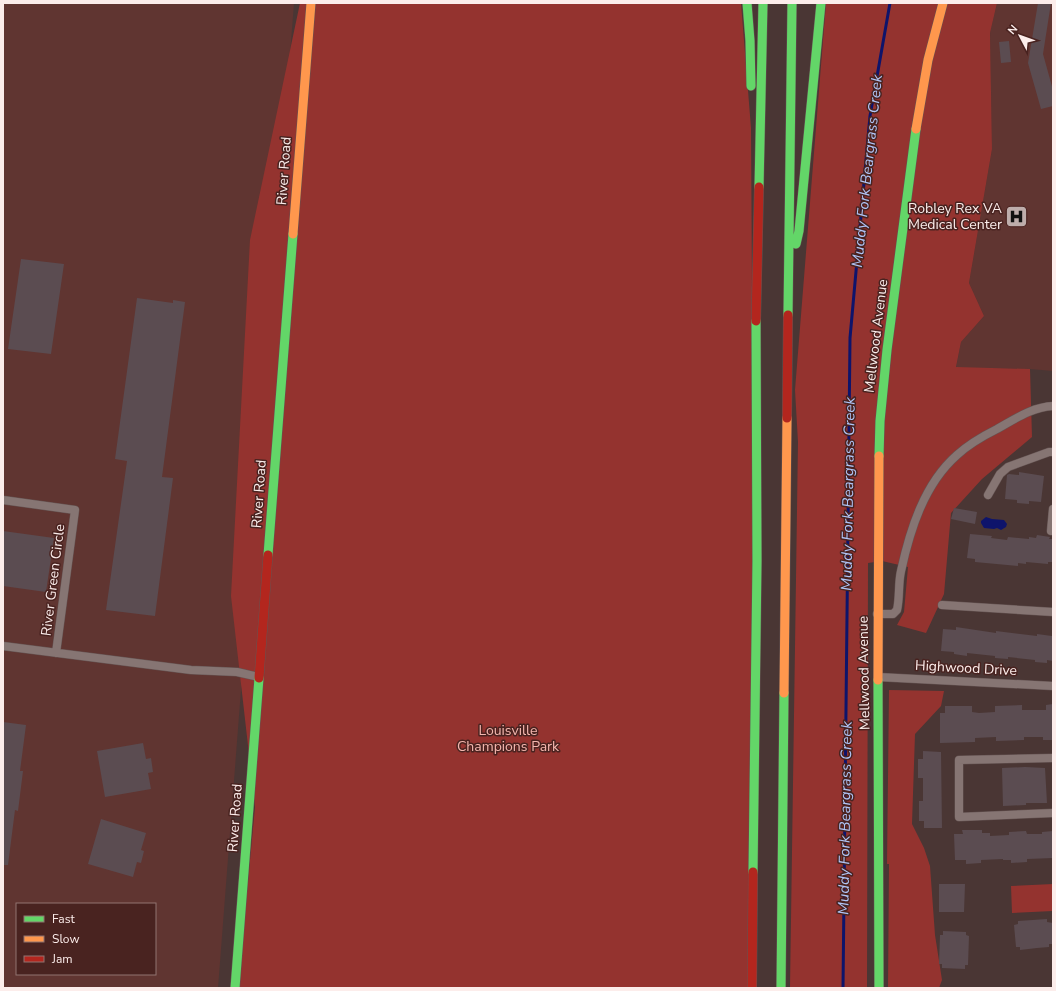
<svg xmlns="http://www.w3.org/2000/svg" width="1056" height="991" viewBox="0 0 1056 991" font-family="'Nunito Sans',sans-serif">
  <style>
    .built { fill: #603531; fill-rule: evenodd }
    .green { fill: #94332f }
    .water { fill: #0e146b }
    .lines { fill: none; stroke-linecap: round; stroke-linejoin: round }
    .stream { stroke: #0e146b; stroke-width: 3 }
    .building { fill: #5b4c51 }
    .street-casing { stroke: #655453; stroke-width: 9 }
    .fast-casing { stroke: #655453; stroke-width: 10 }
    .slow-casing { stroke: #655453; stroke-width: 10 }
    .jam-casing { stroke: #655453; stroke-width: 10 }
    .street { stroke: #867573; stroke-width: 8 }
    .fast { stroke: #63d668; stroke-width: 9 }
    .slow { stroke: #ff974d; stroke-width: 9 }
    .jam { stroke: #b3261e; stroke-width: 9 }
    .labels { text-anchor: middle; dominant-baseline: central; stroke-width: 3; stroke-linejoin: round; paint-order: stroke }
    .street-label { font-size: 14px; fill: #fcedeb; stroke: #492320 }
    .poi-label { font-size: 14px; fill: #fcedeb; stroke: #492320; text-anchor: end }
    .park-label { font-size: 14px; fill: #f4b6ae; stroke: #492320 }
    .water-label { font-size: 15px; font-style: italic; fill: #b0c5f7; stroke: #492320 }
  </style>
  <rect width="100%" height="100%" fill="#4a3634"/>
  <path class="built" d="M3,3h291l-76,985h-215zM17,904h138v70h-138z
    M997,3h56v368l-23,-2 -74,-1 5,-26 23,-26 -15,-33 23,-134 -2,-116z"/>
  <path class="green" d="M300,3h441l10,125 4,634 -7,226h-510l17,-181 -24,-211 19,-356z
    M826,3h171l-7,30 2,116 -23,134 15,33 -23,26 -5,25 74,2 2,68 -50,42 -31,34 -7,81 -18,39 -29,-8 7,-13 4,-45 -26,-6 -14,2 -1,425h-77l8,-546 -3,-52z
    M889,690l55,1 -3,15 -26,28 -3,90 12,24 6,18 5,69 7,45 -3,8h-51l1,-124h-2z
    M1053,884v27l-41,2 -1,-27z"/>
  <path class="water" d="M986,517l6,2 12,1 3,4 -1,3 -5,3 -4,-2 -3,1 -10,-1 -3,-5v-2z"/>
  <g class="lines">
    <path class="stream" d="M843,988l7,-650 20,-222 20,-113"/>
  </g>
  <path class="building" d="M1038,3h13l-8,51 10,36v16l-12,3 -13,-46z
    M1009,41l2,21 -10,1 -2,-21z
    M21,259l43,5 -13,90 -43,-5z
    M137,298l36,5v-3l12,2 -23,175 11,1 -18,138 -49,-6 21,-149 -12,-2z
    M1019,472l25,4 -3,26 -12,-1v3l-12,-1v-3l-12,-1 2,-24 2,-1 10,1z
    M954,508l23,4 -2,12 -24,-5z
    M3,531l51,7 -8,54 -43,-6z
    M970,534l22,2 -1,2 16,2 1,-3 21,2v-2l7,1 1,-3 13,2 -1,2h4v23h-5v2l-22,-2v2l-8,-1v3l-43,-4v-3l-8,-1z
    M956,627l40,6v-2l41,5v-2l15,2 1,25 -6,-1v3l-12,-1v-2l-27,-3v2l-13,-1v-2l-28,-3v3l-13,-2v-2l-13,-1 2,-22 13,1z
    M1053,704v36h-10v-3h-19v3l-28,1v-4l-21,1v4l-35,1v-30h5v-7h27v6l7,1 16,-1v-6l27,-1v5h24v-5z
    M3,722l23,3 -6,46h3l-5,40 -3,-1 -7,55h-5z
    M143,743l3,16 5,-1 2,14 -5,1 3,16 -46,8 -8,-46z
    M923,751l18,1 1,76h-18v-7h-5v-20h4v-23h-5v-19h5z
    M1025,767l20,1 2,35h-21v2l-23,1 -1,-38z
    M101,819l45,14 -5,17 3,1 -3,12 -4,-1 -4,15 -45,-13z
    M962,830h20v3h8v3l19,-1v-3l17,-1 1,3h15v-2l11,-1v27l-26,1v3l-16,1v-3h-8v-1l-22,1v3l-15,1v-4h-11l-1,-26h9z
    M939,884h26l-1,28h-25z
    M1047,919v3l6,1v21h-4v3l-12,1 -17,2v-3h-4l-2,-22 4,-1v-3z
    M943,931l23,1v3l3,1 -1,29h-3v4l-23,-1v-4h-3l1,-29h3z"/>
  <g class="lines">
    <defs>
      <path id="street" d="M988,495l12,-21 8,-7 41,-15h4
        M3,500l72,10 -19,143
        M1051,531l2,-22
        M942,605l111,7
        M877,614h16l4,-4c3,-13 1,-26 4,-39 9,-41 23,-87 56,-116 12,-11 26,-19 40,-26 18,-10 35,-22 56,-23
        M3,646l188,24 46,2 22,5
        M878,677l175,9
        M1053,758l-94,2v57l94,-4"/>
      <path id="fast" d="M747,3l3,38 1,45
        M759,187l4,-184
        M796,244l3,-13 22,-228
        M788,315l4,-312
        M879,456l1,-35 7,-71 29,-221
        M268,555l25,-321
        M878,680l1,308
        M753,872l4,-311 -1,-240
        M235,988l24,-310
        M781,988l3,-295"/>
      <path id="slow" d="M916,129l12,-69 15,-57
        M293,234l18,-231
        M878,680l1,-224
        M784,693l3,-275"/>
      <path id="jam" d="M756,321l3,-134
        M787,418l1,-103
        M259,678l9,-123
        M752,988l1,-116"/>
    </defs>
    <use href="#street" class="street-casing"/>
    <use href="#fast" class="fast-casing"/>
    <use href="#slow" class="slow-casing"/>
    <use href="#jam" class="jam-casing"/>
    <use href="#street" class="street"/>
    <use href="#fast" class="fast"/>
    <use href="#slow" class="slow"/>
    <use href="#jam" class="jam"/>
  </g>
  <defs>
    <symbol id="hospital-square" viewBox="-11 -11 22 22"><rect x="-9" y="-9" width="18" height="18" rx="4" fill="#beadab" stroke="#492320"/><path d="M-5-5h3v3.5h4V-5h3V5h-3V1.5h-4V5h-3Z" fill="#111"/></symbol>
  </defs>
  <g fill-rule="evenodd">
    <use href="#hospital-square" x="1004" y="204" width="25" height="25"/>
  </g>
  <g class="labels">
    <g class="street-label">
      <text transform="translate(284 171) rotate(-86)">River Road</text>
      <text transform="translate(876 336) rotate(-83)">Mellwood Avenue</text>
      <text transform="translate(259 494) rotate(-86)">River Road</text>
      <text transform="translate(53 580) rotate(-83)">River Green Circle</text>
      <text transform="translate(966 668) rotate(3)">Highwood Drive</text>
      <text transform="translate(864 673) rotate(-91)">Mellwood Avenue</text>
      <text transform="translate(235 818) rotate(-86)">River Road</text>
    </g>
    <g class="poi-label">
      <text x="1002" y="208">Robley Rex VA<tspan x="1002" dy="16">Medical Center</tspan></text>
    </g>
    <g class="park-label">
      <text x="508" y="730">Louisville<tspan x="508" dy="16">Champions Park</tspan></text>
    </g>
    <g class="water-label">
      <text transform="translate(867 171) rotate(-84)">Muddy Fork Beargrass Creek</text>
      <text transform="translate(848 494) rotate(-89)">Muddy Fork Beargrass Creek</text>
      <text transform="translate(845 818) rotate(-89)">Muddy Fork Beargrass Creek</text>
    </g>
  </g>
  <rect width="1056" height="991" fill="none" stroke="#fcedeb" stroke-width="8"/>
  <rect x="16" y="903" width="140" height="72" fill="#492320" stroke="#917471"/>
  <rect x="24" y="916" width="20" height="6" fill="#63d668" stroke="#917471"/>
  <text x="52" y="923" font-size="12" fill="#fcedeb">Fast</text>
  <rect x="24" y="936" width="20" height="6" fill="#ff974d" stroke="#917471"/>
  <text x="52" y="943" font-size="12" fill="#fcedeb">Slow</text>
  <rect x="24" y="956" width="20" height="6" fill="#b3261e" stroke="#917471"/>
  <text x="52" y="963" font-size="12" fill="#fcedeb">Jam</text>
  <g transform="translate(1020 36) rotate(311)" stroke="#492320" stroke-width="3" paint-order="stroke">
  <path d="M0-3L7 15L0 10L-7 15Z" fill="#fcedeb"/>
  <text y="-6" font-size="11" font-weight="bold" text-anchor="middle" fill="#fcedeb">N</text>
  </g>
</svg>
